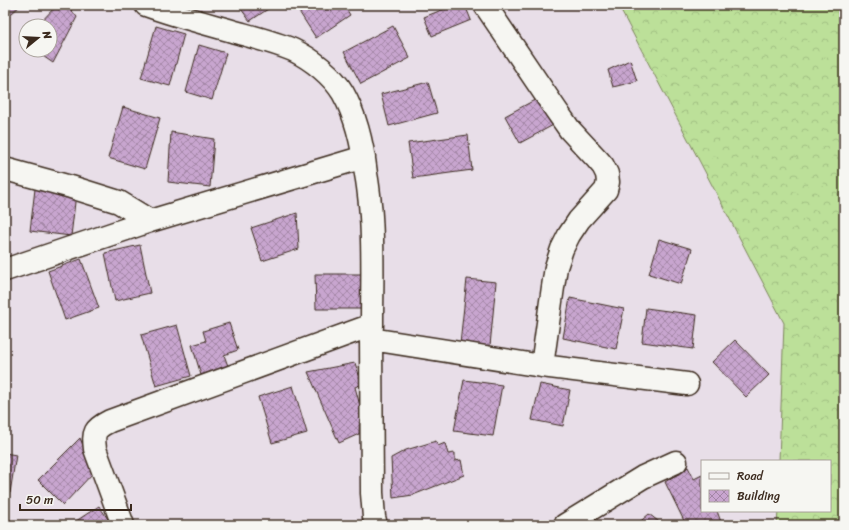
<svg xmlns="http://www.w3.org/2000/svg" width="849" height="530" viewBox="0 0 849 530" font-family="Sriracha,sans-serif">
  <style>
    .forest { fill: url(#forest-crowns); stroke: #7c855c }
    .building { fill: url(#building-cross-hatch); stroke: #3b2a1e }
    .lines { fill: none; stroke-linecap: round; stroke-linejoin: round }
    .minor-casing { stroke: #3b2a1e; stroke-width: 25 }
    .minor { stroke: #f6f6f2; stroke-width: 22 }
  </style>
  <defs>
    <pattern id="forest-crowns" width="20" height="18" patternUnits="userSpaceOnUse"><rect width="20" height="18" fill="#bce099"/><path d="M2 6a3 3 0 1 1 6 0M12 15a3 3 0 1 1 6 0" fill="none" stroke="#a2c083"/></pattern>
    <pattern id="building-cross-hatch" width="8" height="8" patternUnits="userSpaceOnUse"><rect width="8" height="8" fill="#c8a5cf"/><path d="M0 0l8 8M0 8l8-8" fill="none" stroke="#a487a7"/></pattern>
  </defs>
  <rect width="100%" height="100%" fill="#e8dee8"/>
  <filter id="ink" filterUnits="userSpaceOnUse"><feTurbulence type="fractalNoise" baseFrequency=".025" numOctaves="2"/><feDisplacementMap in="SourceGraphic" scale="8" xChannelSelector="R" yChannelSelector="G"/><feConvolveMatrix kernelMatrix="1 2 1 2 8 2 1 2 1" color-interpolation-filters="sRGB"/></filter>
  <g filter="url(#ink)">
    <path class="forest" d="M618,5h226v520h-67l1,-14h52v-50h-51l5,-138z"/>
    <path class="building" d="M5,5h16l-10,9 -6,-7z
      M57,5h10l10,12 -24,46 -19,-13h16v-24h-13z
      M238,5h36l-24,16z
      M306,5h38l6,10 -34,23 -18,-28z
      M454,5h11l6,15 -39,16 -8,-19z
      M156,26l28,8 -14,52 -29,-8z
      M393,26l17,32 -49,26 -17,-32z
      M199,45l27,8 -14,47 -26,-8z
      M630,60l7,21 -24,6 -5,-17z
      M428,82l9,31 -48,13 -8,-32z
      M542,96l15,27 -37,20 -15,-27z
      M123,107l37,11 -15,51 -37,-11z
      M171,132l43,7 -4,48 -42,-5z
      M468,135l4,35 -59,8 -5,-35z
      M5,185h3l-3,19z
      M35,189l41,5 -5,42 -41,-5z
      M297,213l2,36 -37,12 -11,-33z
      M659,239l33,10 -11,35 -32,-10z
      M140,245l10,48 -35,8 -10,-48z
      M81,259l18,49 -34,12 -17,-49z
      M315,274h52v35h-51z
      M467,279l29,3 -6,64 -30,-3z
      M570,298l54,11 -8,40 -53,-11z
      M646,308l51,7 -4,34 -51,-7z
      M229,323l9,27 -14,5 4,11 -27,9 -9,-30 14,-4 -3,-10z
      M177,325l14,51 -35,10 -15,-51z
      M735,340l34,35 -23,22 -34,-35z
      M355,363l7,21 -7,3 5,19 -1,28 -20,9 -31,-71z
      M464,380l38,5 -9,51 -39,-5z
      M540,384l30,6 -7,36 -31,-6z
      M293,386l14,47 -35,10 -14,-46z
      M80,438l14,34 -31,33 -25,-25z
      M436,441l2,5 7,-3 3,11 7,-1v8l6,-1 3,15 -51,20 -20,3 -2,-40 15,-8z
      M5,453l11,2 -6,38h-5z
      M688,467l6,12 8,-4v36h15l4,11 -6,3h-29l-21,-43z
      M99,506l13,19h-42z
      M649,514l14,11h-27z"/>
    <g class="lines">
      <defs>
        <path id="minor" d="M146,5c30,11 62,19 93,28 18,5 37,10 54,17 19,9 40,26 50,43 14,25 20,54 23,81 2,10 3,20 4,30 4,40 2,81 2,121l-1,14 1,154 2,24 2,8
          M485,5l71,105 14,20 27,29 6,7 4,8 1,8 -2,8 -27,30 -10,15 -7,14 -6,18 -3,20 -11,79
          M5,169l66,18 48,15 31,19
          M5,270l145,-49 214,-64
          M371,339l171,27 145,18
          M123,525l-28,-76c-2,-17 -1,-20 15,-28l262,-96
          M565,525l78,-48 33,-15"/>
      </defs>
      <use href="#minor" class="minor-casing"/>
      <use href="#minor" class="minor"/>
    </g>
  </g>
  <rect width="849" height="530" fill="none" stroke="#f6f6f2" stroke-width="20"/>
  <rect x="10" y="10" width="829" height="510" fill="none" stroke="#3b2a1e" stroke-width="1.5" filter="url(#ink)"/>
  <rect x="701" y="460" width="130" height="52" fill="#f6f6f2" stroke="#aba49d"/>
  <rect x="709" y="473" width="20" height="6" fill="#f6f6f2" stroke="#aba49d"/>
  <text x="737" y="480" font-size="12" fill="#3b2a1e">Road</text>
  <rect x="709" y="490" width="20" height="12" fill="url(#building-cross-hatch)" stroke="#aba49d"/>
  <text x="737" y="500" font-size="12" fill="#3b2a1e">Building</text>
  <g transform="translate(38 38) rotate(72)"><circle r="19" fill="#f6f6f2" stroke="#aba49d"/>
  <path d="M0-3L7 15L0 10L-7 15Z" fill="#3b2a1e"/>
  <text y="-6" font-size="11" font-weight="bold" text-anchor="middle" fill="#3b2a1e">N</text>
  </g>
  <path d="M20 504v6h111v-6" fill="none" stroke="#3b2a1e" stroke-width="2"/>
  <text x="26" y="504" font-size="12" fill="#3b2a1e" stroke="#f6f6f2" stroke-width="3" paint-order="stroke">50 m</text>
</svg>
